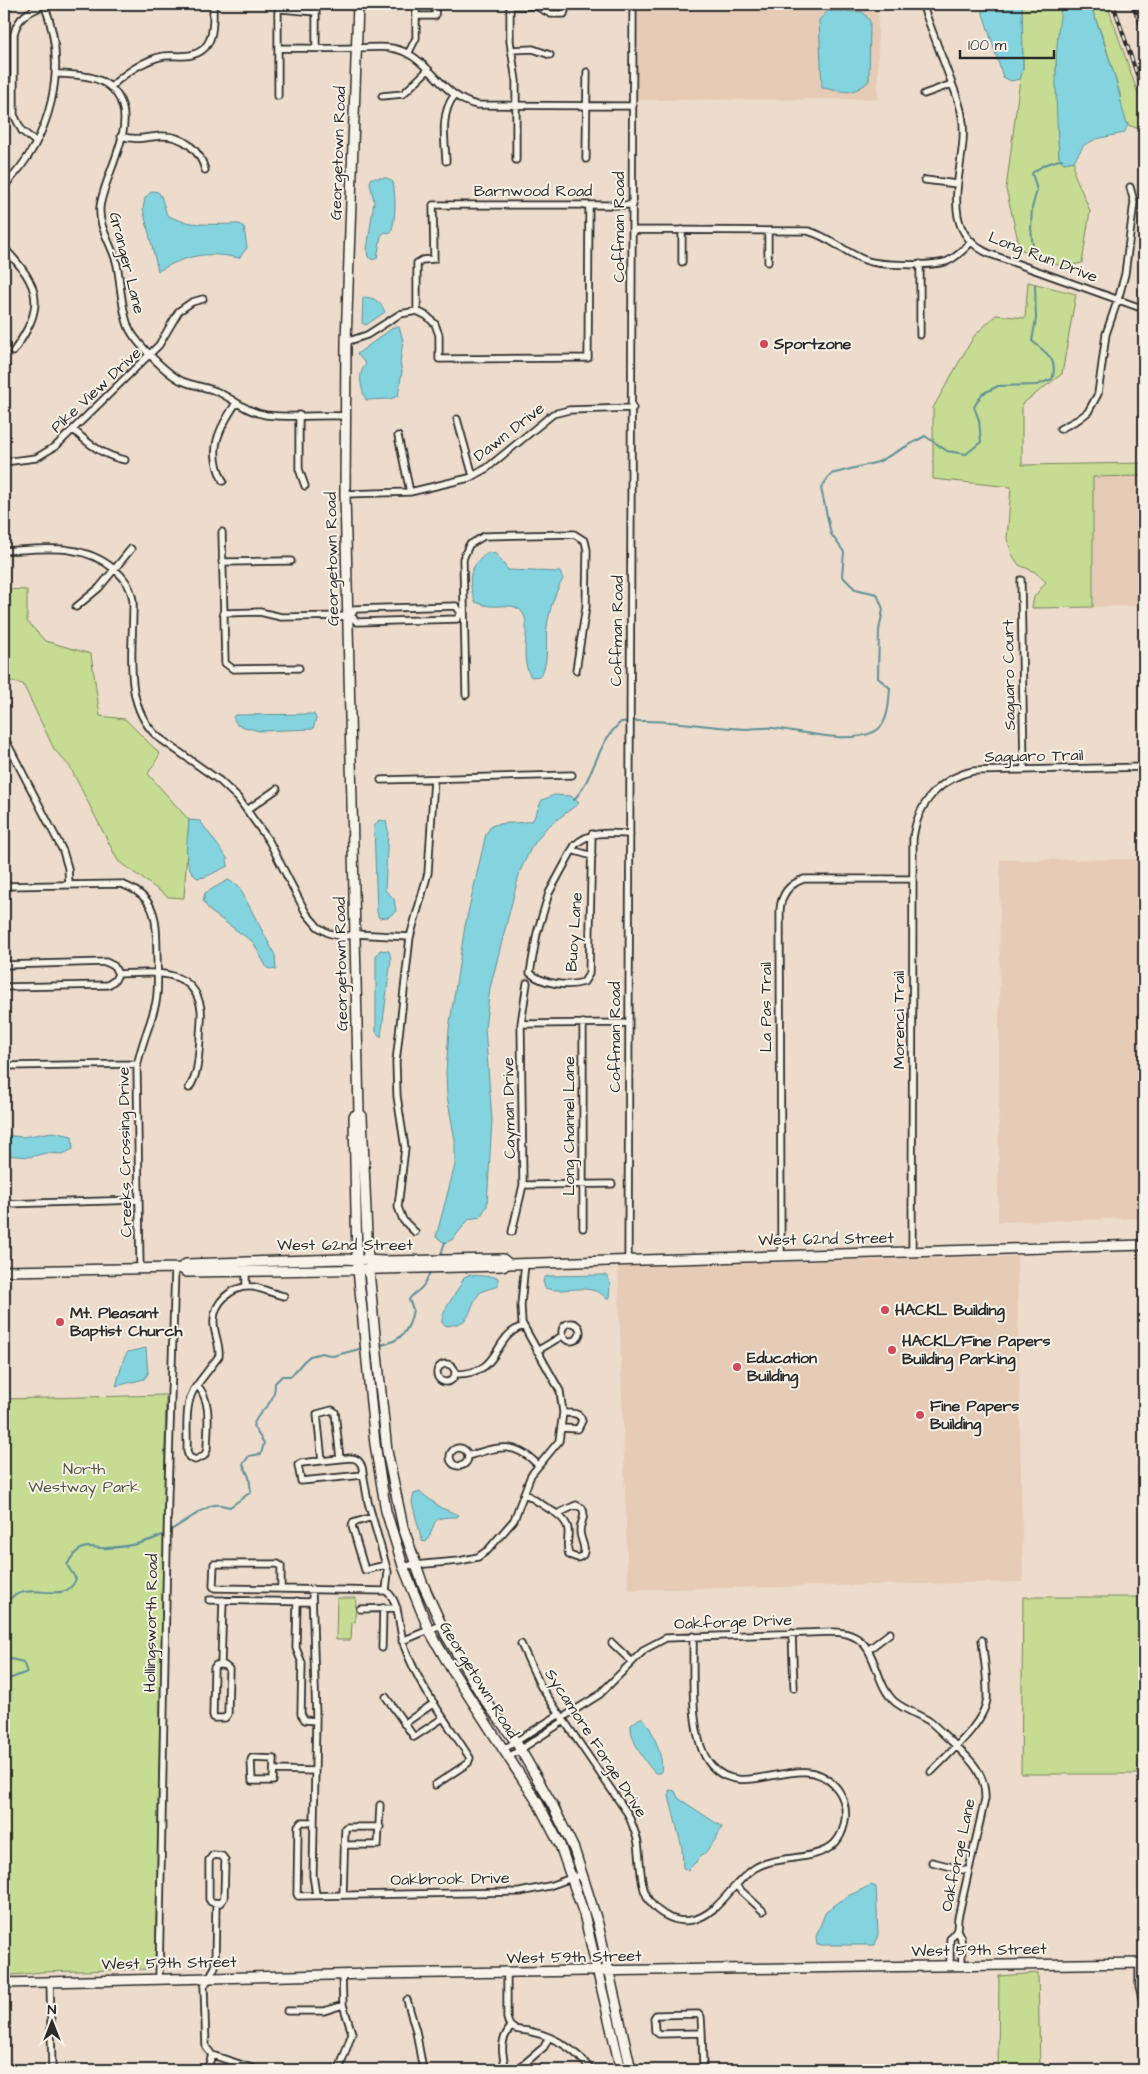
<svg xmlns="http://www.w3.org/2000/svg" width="1148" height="2074" viewBox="0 0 1148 2074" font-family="'Architects Daughter',sans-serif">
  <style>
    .built { fill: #e6ccb7 }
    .green { fill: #c5dc92; stroke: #78845e }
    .water { fill: #84d4e0; stroke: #609098 }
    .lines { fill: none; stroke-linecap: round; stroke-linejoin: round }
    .stream { stroke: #609098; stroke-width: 2 }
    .street-casing { stroke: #2b2b2b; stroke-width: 9 }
    .secondary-casing { stroke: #2b2b2b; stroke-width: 12 }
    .street { stroke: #f7f3e8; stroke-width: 5.5 }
    .secondary { stroke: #f7f3e8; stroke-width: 9 }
    .rail-casing { stroke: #2b2b2b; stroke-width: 4 }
    .rail { stroke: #f7f3e8; stroke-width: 2; stroke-dasharray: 5.5; stroke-linecap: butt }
    .poi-dot { fill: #d1495b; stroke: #f7f3e8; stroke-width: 2 }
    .labels { text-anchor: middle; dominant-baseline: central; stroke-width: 4; stroke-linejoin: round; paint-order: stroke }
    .street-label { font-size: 16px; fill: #2b2b2b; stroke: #f7f3e8 }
    .poi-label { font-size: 16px; font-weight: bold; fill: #2b2b2b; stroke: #f7f3e8; text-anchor: start }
    .park-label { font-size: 16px; fill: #525745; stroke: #f7f3e8 }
  </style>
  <rect width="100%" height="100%" fill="#eddccb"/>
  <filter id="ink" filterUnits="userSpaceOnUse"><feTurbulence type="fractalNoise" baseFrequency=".02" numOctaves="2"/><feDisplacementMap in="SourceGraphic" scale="10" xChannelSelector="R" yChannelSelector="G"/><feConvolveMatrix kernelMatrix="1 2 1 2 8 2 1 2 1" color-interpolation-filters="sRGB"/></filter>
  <g filter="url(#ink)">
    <path class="built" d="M637,4h241v95l-241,1z
      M1144,476v130l-50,1 -1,-130z
      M1144,859v359l-146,4 2,-362z
      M1017,1256l6,326 -395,8 -10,-323z"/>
    <path class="green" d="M1022,4h40l-6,61 3,92 5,6 10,-2v12l16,38 -8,52 -19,4 -43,-18 -14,-60 14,-110 3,-10z
      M1090,4h17l37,107v29l-5,-11 -11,-4 -7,-15 -1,-16 -16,-53z
      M1028,282l48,12 -14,80 -40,30v61l122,-2v13l-51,1v130l-61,1 2,-11 12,-15 -11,-10 -16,-7 -6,-9 -6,-17 4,-52 -78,-8v-71l41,-72 22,-21 29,3z
      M4,589l23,1v31l18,20 46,13 9,62 25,3 35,35 -12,20 41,46 -5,78 -16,-1 -50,-36 -48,-94 -16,-18 -31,-65 -19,-4z
      M166,1395l-11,570 -5,4 -108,3 -38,4v-577z
      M1023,1597h121v177h-123z
      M337,1598h19l-1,24h-3l-1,18h-15z
      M1038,1973l2,97h-42l1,-94z"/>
    <path class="water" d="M980,4h42l1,65 -3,10 -9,2 -8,-4z
      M1062,4h28c11,29 21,58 29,88 3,13 3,20 9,33l-4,8 -28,6 -12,6 -10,16 -10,2 -5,-6c-3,-49 -6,-104 3,-153z
      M828,11l35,1 7,9 -1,60c-18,16 -25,10 -47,7l-3,-68z
      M371,178h16l6,4c3,18 3,34 -2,51l-6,-1 -4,4 -4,22 -4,2 -5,-3 -1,-7 7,-49 -4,-18z
      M152,191l6,1 3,4 6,19c21,12 49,9 73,9l4,3 3,21 -8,10c-34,-7 -51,-3 -81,13l-15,-62 2,-11z
      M363,297c11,0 18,5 22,15l-19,13 -4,-2z
      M394,327h5l4,13 -3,23 2,8 -4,25 -8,3 -24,1c-5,-12 -9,-26 0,-36l-9,-10z
      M488,552l8,2 12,16 52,2 3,7c-9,15 -13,30 -16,47 -2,16 3,37 -7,50l-9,1c-15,-23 6,-59 -14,-69 -7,-4 -19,-1 -27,-2 -5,0 -10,-3 -15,-4 -8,-25 -7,-33 13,-50z
      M314,714l2,5 -3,10 -54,2 -22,-6 -4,-8 2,-2z
      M554,795l17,1 8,7 -33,25 -15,20 -11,23 -30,117 -5,40 7,92 -5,86 -7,11 -11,2 -16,20 -8,4 -9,-6 19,-72v-25l-8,-44 -1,-24 3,-43 16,-103 21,-92 5,-8c15,-5 28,-1 42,-6l9,-20z
      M189,820l11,1 27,37 1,8 -23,11 -8,1c-16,-14 -9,-38 -8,-58z
      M379,820l7,1 2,9 -3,60 9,9 2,12 -8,6 -9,1 -2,-6 -3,-85z
      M228,880l10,5 37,70 1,15 -9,-2 -14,-26 -42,-30 -8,-11 2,-8z
      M380,950l9,1 2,8 -10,78 -5,-5v-76z
      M53,1132l19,4 1,13 -10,5 -17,-1 -16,4 -26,-2v-20l18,2z
      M469,1275l27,2 2,1v7c-6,5 -15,3 -20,10 -12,17 -3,27 -31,31l-5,-3c-2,-11 18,-34 22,-46z
      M605,1275l3,1 2,8 -1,14 -2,1c-17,-19 -42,-4 -62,-11l-2,-7 2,-4 4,-1z
      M146,1348l2,26 -4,5 -28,7 8,-28 4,-6z
      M420,1492l21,16 18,7 -2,2c-30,0 -18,5 -31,25l-4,-1 -10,-39 2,-8z
      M640,1718h3c8,8 24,46 17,55h-5c-10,-11 -25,-33 -24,-48z
      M669,1790l6,1 3,7 44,29c-8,18 -20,29 -34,43l-5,-2 -1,-20 -13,-52z
      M871,1885l5,2 2,47 -3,11h-58l-1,-8 10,-26 22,-15z"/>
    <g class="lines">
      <path class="stream" d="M1034,259l-3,-31 1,-20 5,-18 -5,-17 12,-8 18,-6
        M574,800c22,-26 22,-56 47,-78 42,-4 83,5 125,7 9,0 18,-2 27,-1 27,3 80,18 104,2 12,-8 12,-30 13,-42l-12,-10 1,-47 4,-22 -6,-15 -22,-5 -13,-13 2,-24 -13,-18 -10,-46 10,-14 47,-12 47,-26 22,15 19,3 15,-12 -2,-22 -5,-13 8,-13 16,-8 39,-1 15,-6c7,-20 -6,-26 -20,-38l4,-22 -1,-34
        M440,1257l5,-15
        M380,1345c21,-3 30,-15 33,-36l-4,-9c3,-7 10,-8 14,-14 3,-4 5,-10 8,-15
        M169,1531c8,-4 39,-26 45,-26 5,-1 11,1 16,2l21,-15 -2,-15 -6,-13 6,-8 12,-2 3,-11 -11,-17c6,-19 22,-18 22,-43l7,-7h9l13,-15 6,-5 12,-3 11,3 30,-8
        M4,1604c25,-29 60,5 72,-25l-9,-14c4,-8 8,-14 16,-17 7,-3 16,1 24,0 19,-1 40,-5 58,-14
        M4,1655l3,3 16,4 4,10 -23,9"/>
      <defs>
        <path id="street" d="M416,4v12h19l1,-12
          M510,4v37l6,40v79
          M922,4c9,24 18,48 27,72 5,13 11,26 13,40 9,45 -32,112 28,138l154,55
          M510,6h26l4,-2
          M536,6l15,8h13l3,-10
          M278,48c25,0 51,1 76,0 19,0 35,-4 53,5 27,14 38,45 70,52l156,1
          M511,50l22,-1 17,6
          M408,54l8,-16v-22
          M56,74c26,1 56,1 66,31 10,30 -18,72 -22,102 -2,21 13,39 17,58 4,20 4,44 12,63 7,15 38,46 53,53 12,5 25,6 36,11 17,8 29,20 48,23 25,3 53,0 79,1
          M111,87c12,-13 35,-28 53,-31 8,-1 18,1 27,-1 25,-5 22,-32 22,-51
          M924,94l28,-10
          M278,96v-85l3,-2 35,3v36
          M382,96l21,-2 25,-24
          M121,136c15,5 25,1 40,0 22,-1 39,14 44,34
          M36,142l-14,-11 -8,-16v-81c4,-19 17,-23 34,-30
          M586,159l1,-87
          M446,161c-1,-21 -6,-47 8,-65
          M925,180l32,4
          M4,186c48,-48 65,-119 40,-182
          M633,230l175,1c21,5 37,22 57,29 14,6 70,6 83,1 10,-5 17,-12 24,-20
          M4,248c38,39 41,59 9,104
          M682,262v-32
          M768,262v-31
          M417,311v-48l5,-3 12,-1 -1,-54h200
          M920,335v-71
          M346,342l21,-7 33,-21 17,-3 10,5 8,8 4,11v24l149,-1 1,-153
          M299,415v54l6,17
          M457,419l16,57
          M1060,429l19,-10 9,-7 10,-18 8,-60 13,-38 6,-22 9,-72 -4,-15
          M74,430c14,14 30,26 51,30
          M398,436l12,56
          M4,462l32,-4 20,-12 103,-101 20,-34 13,-9 11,-3
          M223,481c-16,-32 -4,-51 13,-78
          M345,494l65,-2 59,-14 18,-10 66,-54 16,-4 64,-2
          M222,532l3,131 8,6 66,-1
          M4,551c39,-2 78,-9 110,18 11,9 17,18 19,32 1,45 -12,103 25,136l62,44 18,17 31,43 37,72 12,14 10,6 15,4 12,-3 55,3
          M222,562l69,-1
          M1021,580l3,190
          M76,607l23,-19 32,-39
          M223,613l37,-1 21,5 70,-1 6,6 100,-3 4,-6
          M351,616l4,-7 101,-3 5,7
          M466,695l-3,-136 6,-14 15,-9 90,-2 11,7 2,9 -1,57 -10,63
          M4,737l59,114 5,17 1,16
          M381,780l191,-5
          M247,810l30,-21
          M592,834l-3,140 -5,8c-17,5 -41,2 -54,-9l7,-40 12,-40 26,-48c16,-15 35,-12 55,-11
          M572,850l20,6
          M4,886l117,-2c38,13 35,38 36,72 0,15 2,31 -1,46 -5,23 -16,43 -19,66l3,201
          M4,965l102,-3 8,4 4,8 -3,6 -7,5 -104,2
          M118,974c31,-1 76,-8 83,35 1,10 -1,20 -1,31 -2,17 -1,33 -11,48
          M521,1024l108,-1
          M4,1066l133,-2
          M523,1185l89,-1
          M4,1204l135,-4
          M583,1228v-205
          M415,1232l-12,-12 -5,-13 7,-59 -8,-52 -1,-34 14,-125 18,-64 6,-94
          M512,1232l11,-47 -2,-161 6,-41
          M912,1252l1,-413c4,-35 26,-60 60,-68l171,-4
          M781,1255l-1,-345c1,-15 9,-26 24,-31h109
          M628,1259l5,-1255
          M246,1269v18
          M562 1332a9 9 0 1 1 18 0a9 9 0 1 1-18 0Z
          M537,1351l25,-15
          M437 1373a9 9 0 1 1 18 0a9 9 0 1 1-18 0Z
          M456,1374c47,0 35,-37 67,-48
          M197,1385c16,17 10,44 10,65l-3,6 -9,4 -6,-3 -2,-6c1,-20 -4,-49 10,-66z
          M197,1385l22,-29c1,-11 -4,-20 -5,-31 -2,-22 18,-41 40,-38 10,2 20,7 30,9
          M562,1428l16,1 4,-8c-2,-9 -11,-8 -19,-8
          M450 1457a9 9 0 1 1 18 0a9 9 0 1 1-18 0Z
          M468,1456c29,-9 46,-16 70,9
          M322,1461l-5,-47 15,-4 3,2 5,47
          M363,1475l-62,6 -3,-16 3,-2 49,-5c7,0 10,3 12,9l6,35 20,70 -2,19
          M524,1493l33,21
          M576,1505l6,3c5,8 -2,14 -2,23 0,10 7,15 3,24l-5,3 -9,-3c-6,-16 8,-26 -12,-41z
          M372,1517l-19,6 -1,3 13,44 21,-5
          M214,1564h64l3,2v23l-66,-1 -2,-2z
          M403,1566l56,-5 19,-4 10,-7 26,-30 17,-45 28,-34 4,-28 -3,-22 -38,-68 -1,-18 4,-42
          M281,1589l105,2c15,10 12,39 19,57 15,40 42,74 65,110l-2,5 -33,22
          M312,1589l4,129 -3,157 3,20
          M209,1600l103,2
          M297,1601l-1,47 6,15 -1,51 4,6 11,1
          M360,1609l37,-1
          M792,1633l2,55
          M402,1641l39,-16
          M612,1643l20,19
          M521,1644l20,43 87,127c4,10 8,19 10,29 4,25 -1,56 25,71 8,5 19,8 29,6 28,-6 40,-38 63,-52 30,-18 83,1 90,-48 2,-12 -2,-26 -11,-35 -34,-37 -90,19 -123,-20 -23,-26 -17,-95 -18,-129
          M382,1648l1,-40
          M868,1650l22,-17
          M216,1665h8l5,4 -1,45 -3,4h-11l-1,-3 1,-47z
          M221,1665l2,-65
          M386,1697l28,40 29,-19
          M562,1718l37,-23 46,-46 21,-11 167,-6c49,1 36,47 62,70 10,8 23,12 34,19 8,6 15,14 23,21 18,17 34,31 33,57l-27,119 -1,12 4,8 1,26
          M404,1724l30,-21
          M504,1749l56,-35
          M509,1757l55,-36
          M252,1758l22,1 -1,22h-21l-1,-21z
          M274,1770l41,1
          M931,1772c17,-18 53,-48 56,-73 1,-19 -3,-40 -5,-59
          M314,1822h-12l-4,4 -1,68 1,2 222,-4 29,-6 34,-12
          M344,1845h34l2,-40
          M213,1855l9,1 3,4 -1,38 -4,5 -9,-1 -2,-3v-39z
          M932,1862l36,9
          M736,1886l27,25
          M343,1895l2,-67 2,-1h33
          M216,1903l-1,64 -11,20 2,60 6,8 46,15
          M1139,1963v23l5,20
          M950,1965v-26l7,-9
          M507,1973v45c1,4 2,8 6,10 5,3 14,2 19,4 24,5 45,19 59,38
          M159,1978l9,-486 7,-224
          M50,1981l2,89
          M407,2000l9,31 7,39
          M287,2011h37l19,-6
          M698,2014l3,3 1,16 -43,1 -4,-3 -1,-13 2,-3z
          M702,2033l1,37
          M207,2070l5,-15
          M339,2070l13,-37 -9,-28 -1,-31
          M506,2070c-4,-17 -7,-29 5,-43
          M517,2070l27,-23 5,-10"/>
        <path id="secondary" d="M358,4l-12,338 -1,152 14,619 3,3 6,144 6,65 13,126 16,76 19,55 24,53 36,61 34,46 37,64 21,43 24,75 33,146
          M359,1113l-5,3 3,143 18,185 11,67 17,55 26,64 23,40 86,133 22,42 24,69 37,156
          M181,1268l5,-4 156,-5 42,2 119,-2 6,5
          M4,1271l177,-3 5,4c106,-1 211,-3 316,-6l7,-2 635,-19
          M4,1983l367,-9 773,-11"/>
      </defs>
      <use href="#street" class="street-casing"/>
      <use href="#secondary" class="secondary-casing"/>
      <use href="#street" class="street"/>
      <use href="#secondary" class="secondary"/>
      <defs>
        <path id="rail" d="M1113,4l31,91
          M1132,4l12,28"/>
      </defs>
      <use href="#rail" class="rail-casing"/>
      <use href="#rail" class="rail"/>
    </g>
  </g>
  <g class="poi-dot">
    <circle cx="764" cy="344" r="5"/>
    <circle cx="885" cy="1310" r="5"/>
    <circle cx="60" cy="1322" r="5"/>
    <circle cx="892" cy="1350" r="5"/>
    <circle cx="737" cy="1367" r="5"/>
    <circle cx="920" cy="1415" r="5"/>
  </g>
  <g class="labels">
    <g class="street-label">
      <text transform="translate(338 153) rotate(-88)">Georgetown Road</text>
      <text x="533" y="191">Barnwood Road</text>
      <text transform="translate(619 227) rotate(-90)">Coffman Road</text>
      <text transform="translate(1043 257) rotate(21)">Long Run Drive</text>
      <text transform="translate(127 263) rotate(76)">Granger Lane</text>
      <text transform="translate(96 390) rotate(-43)">Pike View Drive</text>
      <text transform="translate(509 432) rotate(-38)">Dawn Drive</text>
      <text transform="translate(332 559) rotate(-91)">Georgetown Road</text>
      <text transform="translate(617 631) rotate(-89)">Coffman Road</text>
      <text transform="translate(1009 675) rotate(-91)">Saguaro Court</text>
      <text transform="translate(1034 756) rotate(-1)">Saguaro Trail</text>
      <text transform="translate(574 932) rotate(-86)">Buoy Lane</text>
      <text transform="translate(341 964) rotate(-91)">Georgetown Road</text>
      <text transform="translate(766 1007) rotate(-90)">La Pas Trail</text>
      <text transform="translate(899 1020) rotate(-90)">Morenci Trail</text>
      <text transform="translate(615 1037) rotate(-90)">Coffman Road</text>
      <text transform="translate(509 1108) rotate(-91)">Cayman Drive</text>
      <text transform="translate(569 1126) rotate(-90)">Long Channel Lane</text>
      <text transform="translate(125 1152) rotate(-91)">Creeks Crossing Drive</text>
      <text transform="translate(826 1239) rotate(-1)">West 62nd Street</text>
      <text x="345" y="1245">West 62nd Street</text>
      <text transform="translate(733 1622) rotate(-2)">Oakforge Drive</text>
      <text transform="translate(151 1623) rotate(-89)">Hollingsworth Road</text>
      <text transform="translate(479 1680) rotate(58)">Georgetown Road</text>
      <text transform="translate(596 1743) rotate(57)">Sycamore Forge Drive</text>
      <text transform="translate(958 1855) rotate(-78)">Oakforge Lane</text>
      <text transform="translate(450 1879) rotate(-1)">Oakbrook Drive</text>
      <text transform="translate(979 1950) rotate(-1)">West 59th Street</text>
      <text transform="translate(574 1957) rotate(-1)">West 59th Street</text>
      <text transform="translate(169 1963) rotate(-1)">West 59th Street</text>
    </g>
    <g class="poi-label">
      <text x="774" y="344">Sportzone</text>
      <text x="895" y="1310">HACKL Building</text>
      <text x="70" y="1313">Mt. Pleasant<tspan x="70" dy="18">Baptist Church</tspan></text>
      <text x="902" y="1341">HACKL/Fine Papers<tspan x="902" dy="18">Building Parking</tspan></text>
      <text x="747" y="1358">Education<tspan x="747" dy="18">Building</tspan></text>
      <text x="930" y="1406">Fine Papers<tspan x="930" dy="18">Building</tspan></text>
    </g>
    <g class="park-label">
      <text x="84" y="1469">North<tspan x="84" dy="18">Westway Park</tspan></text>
    </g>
  </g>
  <rect width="1148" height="2074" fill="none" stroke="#f7f3e8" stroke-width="20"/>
  <rect x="10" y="10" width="1128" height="2054" fill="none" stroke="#2b2b2b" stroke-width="2" filter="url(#ink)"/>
  <g transform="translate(52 2022)" stroke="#f7f3e8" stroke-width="4" paint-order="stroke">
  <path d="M0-4L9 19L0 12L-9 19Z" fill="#2b2b2b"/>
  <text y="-8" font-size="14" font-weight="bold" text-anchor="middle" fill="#2b2b2b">N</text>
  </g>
  <path d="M960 50v8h94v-8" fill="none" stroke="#2b2b2b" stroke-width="2.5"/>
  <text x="968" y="50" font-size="15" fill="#2b2b2b" stroke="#f7f3e8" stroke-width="4" paint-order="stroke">100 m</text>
</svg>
